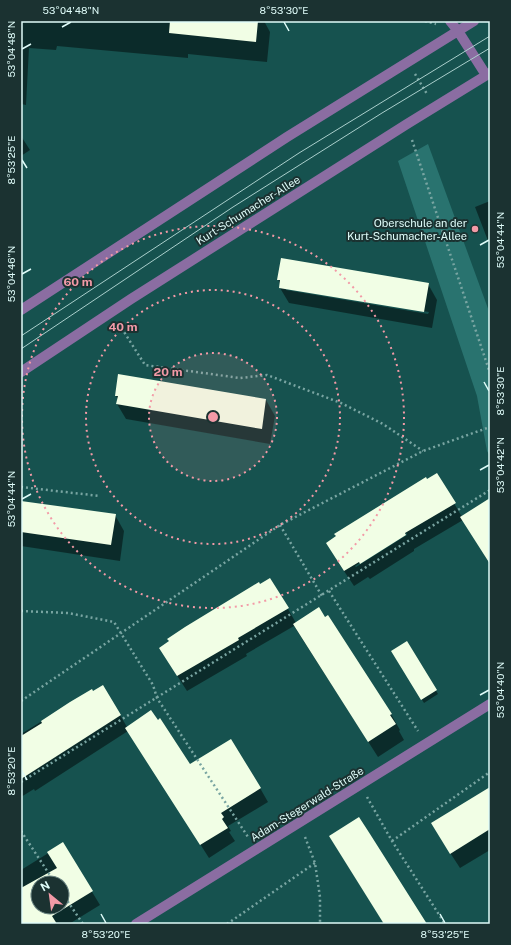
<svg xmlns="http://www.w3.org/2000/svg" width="511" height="945" viewBox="0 0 511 945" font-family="'Public Sans',sans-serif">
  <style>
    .green { fill: #29736f }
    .shadow { fill: #0007; fill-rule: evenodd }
    .building { fill: #f1fee5; fill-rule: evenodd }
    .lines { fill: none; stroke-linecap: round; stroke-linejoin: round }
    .path { stroke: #79a5a2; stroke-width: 2.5; stroke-dasharray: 2 3; stroke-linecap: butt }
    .minor { stroke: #8b6da2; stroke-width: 10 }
    .tram { stroke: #aacfcc; stroke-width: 1 }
    .ticks { fill: none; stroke: #dffcf9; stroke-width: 1.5 }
    .ring { fill: none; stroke: #f39aa7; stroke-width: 2; stroke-dasharray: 2 4 }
    .poi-dot { fill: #f39aa7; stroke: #1b3231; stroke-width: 1.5 }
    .labels { text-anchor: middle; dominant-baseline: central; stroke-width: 4; stroke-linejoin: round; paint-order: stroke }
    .street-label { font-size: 11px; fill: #dffcf9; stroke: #1b3231 }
    .poi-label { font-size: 11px; fill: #dffcf9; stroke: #1b3231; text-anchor: end }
    .centre { fill: #f39aa7; stroke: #1b3231; stroke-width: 2 }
    .ring-label { font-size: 12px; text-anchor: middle; font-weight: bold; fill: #f39aa7; stroke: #1b3231; stroke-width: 4; stroke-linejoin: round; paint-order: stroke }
    .neatline { fill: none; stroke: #dffcf9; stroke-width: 1.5 }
    .ticks-label { font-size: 10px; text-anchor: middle; fill: #dffcf9 }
  </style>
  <rect width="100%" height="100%" fill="#16524f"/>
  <path class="green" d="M428,144l62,170v142l-3,-5 -10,-55 -79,-235z"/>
  <path class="shadow" d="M21,21h243l6,11 -3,30 -79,-8v4l-131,-12 -1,4 -27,-2 -3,57 -5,-1z
    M21,136l9,14 -9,6z
    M490,201v45l-15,-39z
    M278,279l150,5 9,16 -5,28 -143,-25 -9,-15v-4zM286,288l143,24 -1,2 -142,-24z
    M116,396l150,4 9,16 -5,28 -144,-25 -9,-15 1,-4z
    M437,474l25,43 28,-10v57l-27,-44 -49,29v2l-44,28 -2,-2 -14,9 -18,-27 91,-79zM407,533v2l-51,32 -1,-1z
    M21,502l94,13 9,16 -4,30 -99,-15z
    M288,609l8,14 32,-7 63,98 9,16 -1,1 5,9 -26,17 -84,-131 -48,28 1,2 -60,35 -18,-28z
    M407,642l31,52 -14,9 -32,-52z
    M91,691l29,24 7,12 63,38 70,23 8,14 -40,24 3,5 -2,1 6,9 -26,17 -81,-127 -93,60 -1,-2 -13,8v-63z
    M490,788v62l-30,18 -19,-29z
    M63,844l37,61 -31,19h-48v-54zM38,883h24v24h-24z"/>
  <path class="building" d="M170,21h88l-2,21 -87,-9z
    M281,258l148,25 -5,29 -145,-24 1,-8h-3z
    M118,374l148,25 -4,30 -146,-25 2,-8h-3z
    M437,473l19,30 -51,30 1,2 -46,29 -1,-2 -15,9 -18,-28 10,-7 -2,-2 92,-57 1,2z
    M490,498v66l-30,-47z
    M21,501l95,13 -5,31 -90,-13z
    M270,578l19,30 -51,30 1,2 -62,36 -18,-28 10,-7 -2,-2 18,-12 74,-45 1,2z
    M319,607l6,10 3,-2 64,99 -2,1 6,9 -28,18 -75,-118z
    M407,641l30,49 -16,10 -30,-49z
    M103,685l18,30 -100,64v-43l21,-13 -1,-2 29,-19 22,-13 1,2z
    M151,710l7,10 2,-2 30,46 41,-25 30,49 -40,25 3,4 -2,2 6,9 -28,17 -75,-117z
    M490,787v42l-40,25 -19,-31z
    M359,817l11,17 57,90h-43l-55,-88z
    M63,842l30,49 -41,25 5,8h-36v-36l36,-20 -10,-16zM38,883h24v24h-24z"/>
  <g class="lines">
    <path class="path" d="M425,21l11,3
      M415,74l12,20
      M412,140l78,233
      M119,324l26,41 95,13 27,-3 74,28 42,21 40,27
      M21,487l79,9
      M280,525l42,71
      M329,591l89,140
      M21,611l47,2 46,9 39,63 4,13 91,139
      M21,701l259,-176 143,-74 67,-24
      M21,782l469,-292
      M367,797l25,44 53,83
      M21,831l34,52
      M305,837l10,26 5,34v27
      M392,841l98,-69
      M62,893l21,31
      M227,924l88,-61"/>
    <path class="minor" d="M450,21l8,10 28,44
      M21,310l266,-173 187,-116
      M21,372l110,-73 276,-175 83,-51
      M136,924l354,-220"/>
    <path class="tram" d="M21,336l278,-183 191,-117
      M21,349l212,-142 149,-94 108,-65"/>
  </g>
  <path class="ticks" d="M284,22l5,9M62,27l9,-5M22,49l9,-5M22,160l5,8M480,245l9,-5M22,274l9,-5M484,382l5,9M480,470l9,-5M22,499l9,-5M480,695l9,-5M22,771l5,9M101,914l5,9M440,914l5,9"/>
  <circle cx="213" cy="417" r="64" fill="#f39aa7" fill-opacity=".12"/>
  <g class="ring">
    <circle cx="213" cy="417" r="64"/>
    <circle cx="213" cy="417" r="127"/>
    <circle cx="213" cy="417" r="191"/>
  </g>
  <circle class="poi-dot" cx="475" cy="229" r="4"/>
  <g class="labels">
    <g class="street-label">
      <text transform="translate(248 210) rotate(-32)">Kurt-Schumacher-Allee</text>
      <text transform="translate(307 804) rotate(-32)">Adam-Stegerwald-Straße</text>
    </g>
    <g class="poi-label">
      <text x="467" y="223">Oberschule an der<tspan x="467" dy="13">Kurt-Schumacher-Allee</tspan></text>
    </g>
  </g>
  <circle cx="213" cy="417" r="6" class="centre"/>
  <g class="ring-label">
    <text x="78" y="286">60 m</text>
    <text x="123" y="331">40 m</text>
    <text x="168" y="376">20 m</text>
  </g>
  <rect width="511" height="945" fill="none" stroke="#1b3231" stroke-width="44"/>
  <g transform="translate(50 895) rotate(331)"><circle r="19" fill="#1b3231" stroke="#698381"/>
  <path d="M0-3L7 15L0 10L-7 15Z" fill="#f39aa7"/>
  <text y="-6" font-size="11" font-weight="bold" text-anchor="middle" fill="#dffcf9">N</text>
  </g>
  <rect x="22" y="22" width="467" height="901" class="neatline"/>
  <g class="ticks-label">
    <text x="71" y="14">53°04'48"N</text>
    <text x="284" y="14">8°53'30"E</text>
    <text transform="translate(11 49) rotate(-90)" y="4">53°04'48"N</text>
    <text transform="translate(11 160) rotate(-90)" y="4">8°53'25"E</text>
    <text transform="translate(500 240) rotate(-90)" y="4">53°04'44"N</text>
    <text transform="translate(11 274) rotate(-90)" y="4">53°04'46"N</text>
    <text transform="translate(500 391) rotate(-90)" y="4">8°53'30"E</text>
    <text transform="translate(500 465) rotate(-90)" y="4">53°04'42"N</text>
    <text transform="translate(11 499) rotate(-90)" y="4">53°04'44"N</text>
    <text transform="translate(500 690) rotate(-90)" y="4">53°04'40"N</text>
    <text transform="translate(11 771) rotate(-90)" y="4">8°53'20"E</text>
    <text x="106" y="938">8°53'20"E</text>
    <text x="445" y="938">8°53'25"E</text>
  </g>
</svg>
